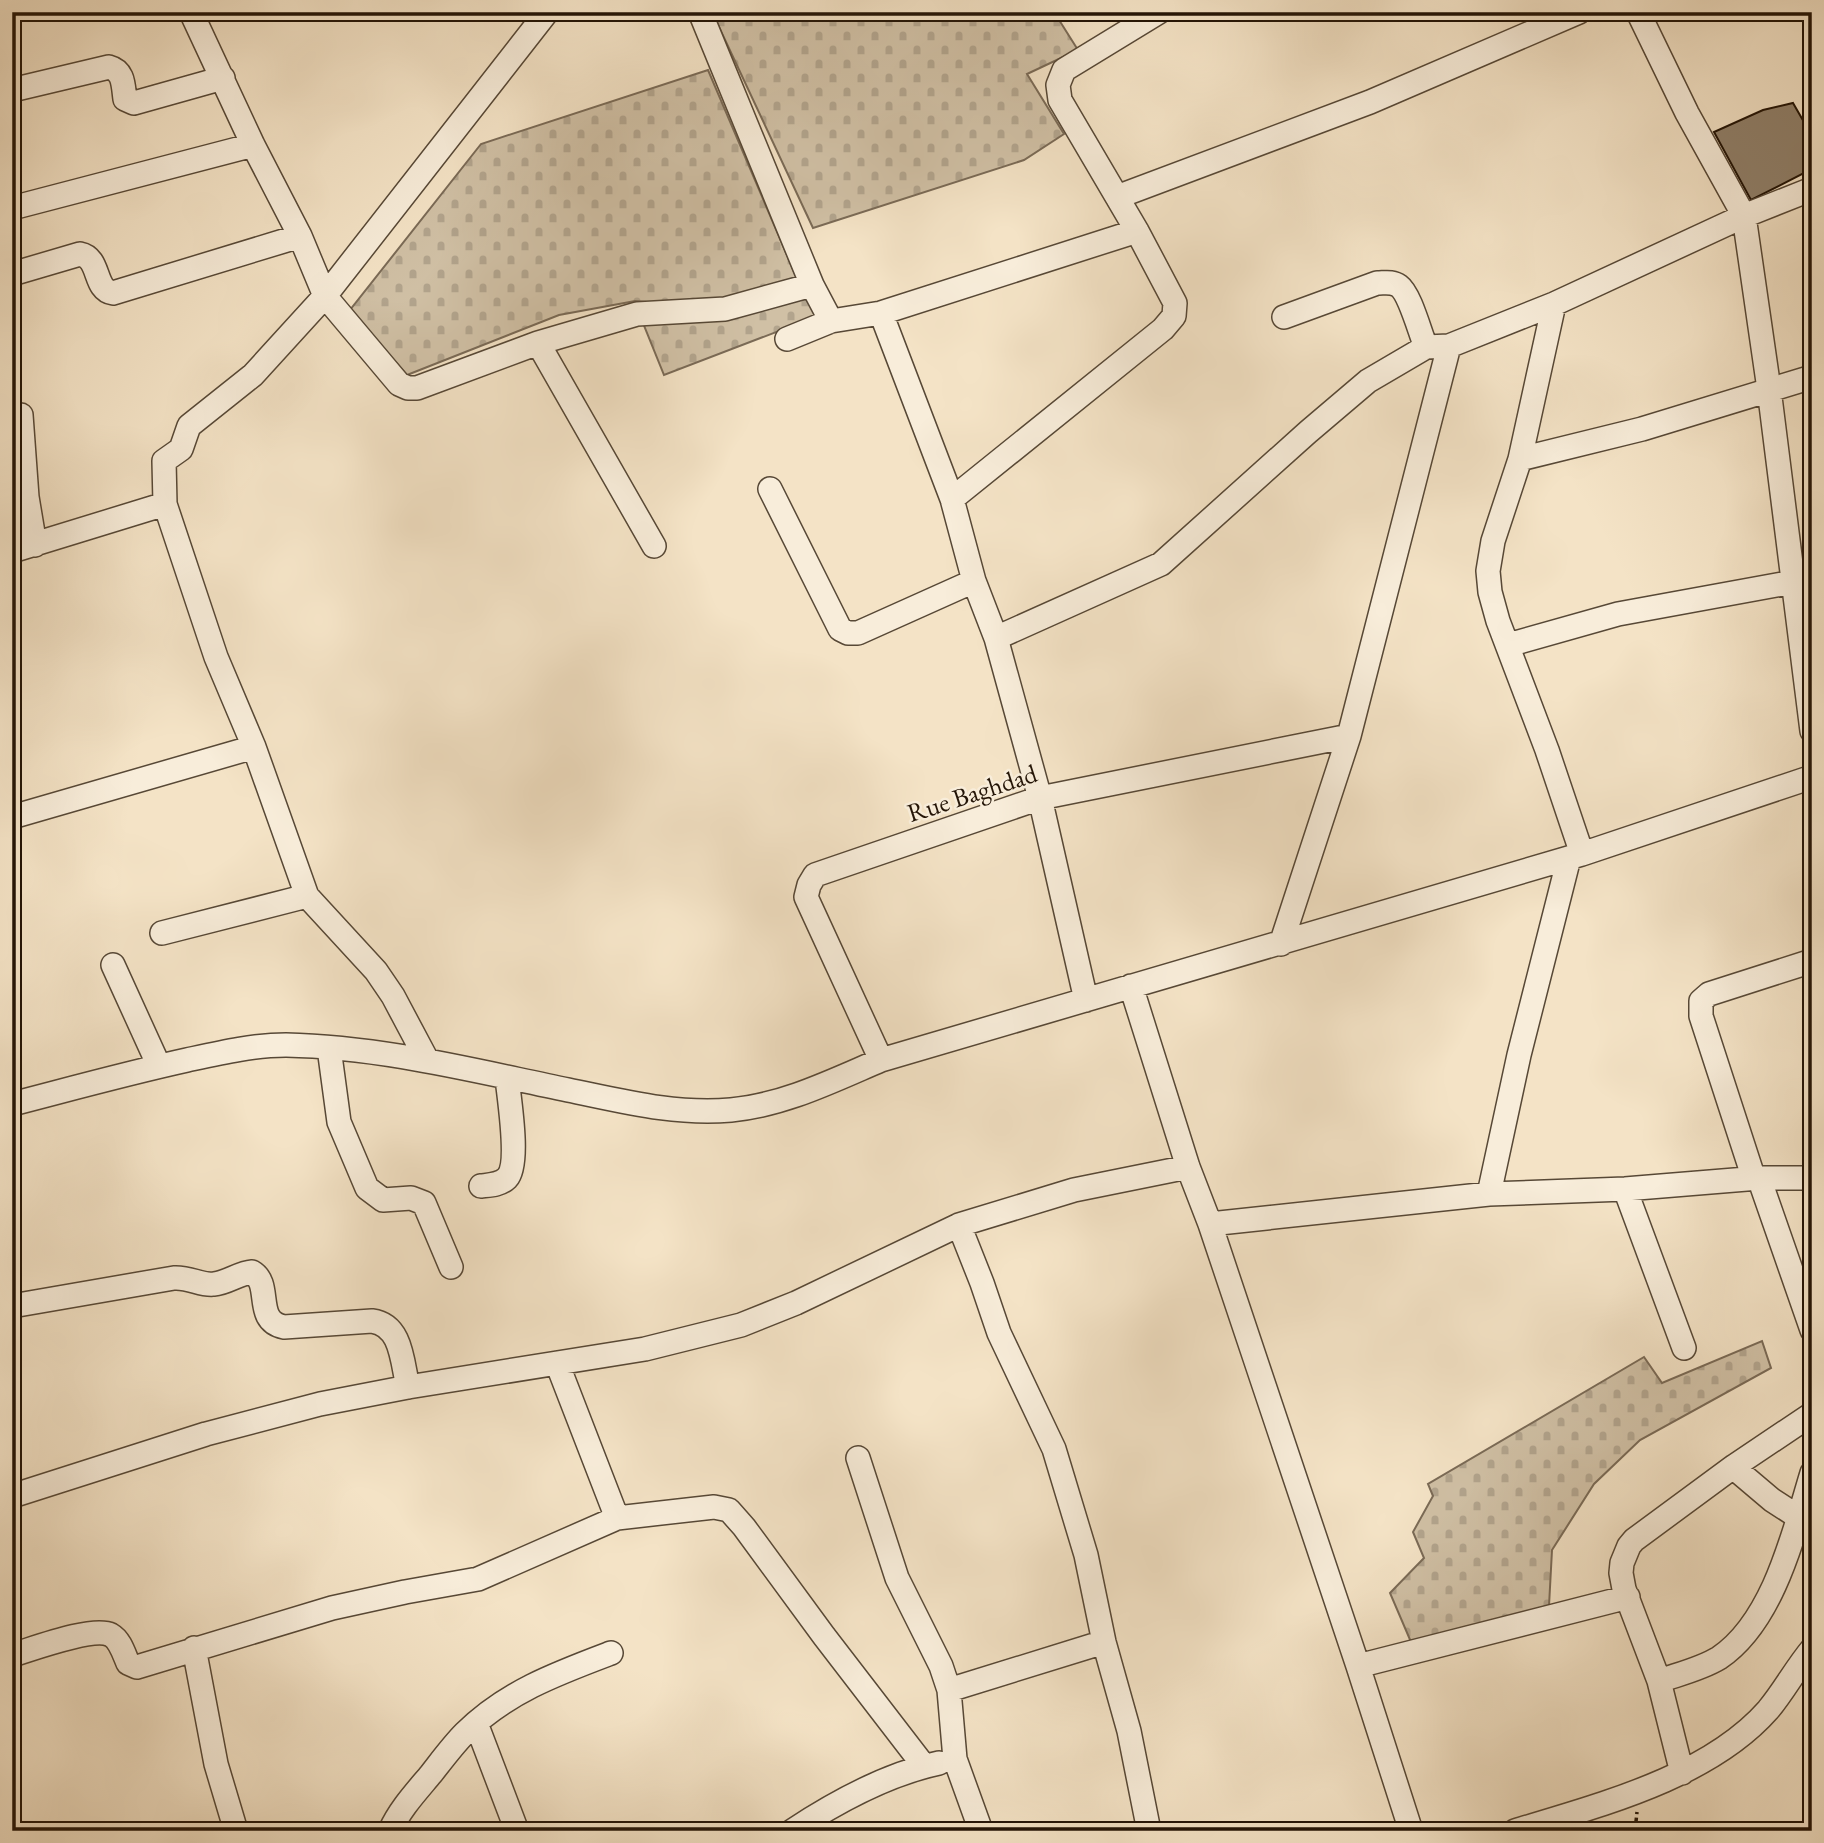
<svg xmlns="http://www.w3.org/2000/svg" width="1824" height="1843" viewBox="0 0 1824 1843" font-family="'EB Garamond',serif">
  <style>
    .cemetery { fill: url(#cemetery-stones); stroke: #7a6a56; stroke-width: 2 }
    .building { fill: #90806a; stroke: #231406; stroke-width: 2 }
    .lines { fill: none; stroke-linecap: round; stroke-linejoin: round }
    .street-casing { stroke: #574836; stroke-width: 26 }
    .path { stroke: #231406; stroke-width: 3.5; stroke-dasharray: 5 3.5; stroke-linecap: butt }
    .street { stroke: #f8edda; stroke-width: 23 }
    .labels { text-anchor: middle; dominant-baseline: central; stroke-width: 5; stroke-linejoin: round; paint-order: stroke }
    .street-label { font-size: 26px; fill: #231406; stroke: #f8edda }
  </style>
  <defs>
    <pattern id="cemetery-stones" width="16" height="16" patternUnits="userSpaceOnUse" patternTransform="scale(1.75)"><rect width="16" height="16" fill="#d0c0a5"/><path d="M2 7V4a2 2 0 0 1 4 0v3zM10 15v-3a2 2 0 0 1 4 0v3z" fill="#b2a48d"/></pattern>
  </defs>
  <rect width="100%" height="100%" fill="#f4e3c6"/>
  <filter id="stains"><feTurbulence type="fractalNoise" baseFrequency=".00286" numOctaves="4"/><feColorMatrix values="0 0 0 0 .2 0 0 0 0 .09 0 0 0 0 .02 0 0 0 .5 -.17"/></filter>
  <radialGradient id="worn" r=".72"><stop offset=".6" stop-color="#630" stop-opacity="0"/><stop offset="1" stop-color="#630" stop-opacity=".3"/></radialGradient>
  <path class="cemetery" d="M712,12h342l24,38 -51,24 37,60 -40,26 -211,68z
    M708,70l90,211 -91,26 -72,-6 -76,14 -152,60 -57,-65 131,-166z
    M806,299l12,17 -154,59 -21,-52z
    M1762,1341l9,27 -131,72 -46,44 -42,66 -3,56 -138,36 -21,-49 34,-35 -11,-26 20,-36 -5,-12 216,-127 18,26z"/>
  <path class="building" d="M1793,103l19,33v33l-61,31 -37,-68 49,-22z"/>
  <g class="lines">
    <defs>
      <path id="street" d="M191,12l62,133 47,91 25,60 74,88 9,4h9l121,-45 99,-29 88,-5 87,-24
        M700,12l112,273 19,36
        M1638,12l49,101 57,103 25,173 43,342
        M12,90l97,-23c15,4 14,18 16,32l9,4 89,-25
        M1117,197l253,-95 209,-90
        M12,208l241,-63
        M12,274l68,-20c21,4 13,36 33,39l187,-57
        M1554,304l-34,155 -27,82 -5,30 2,21 8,29 49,129 35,104
        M881,313l71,186 22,82 22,57 44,160 46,202
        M1284,317l93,-34c8,0 15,-2 22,3 11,8 21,47 27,61
        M787,339l44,-18 50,-8 256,-82
        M538,343l116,203
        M21,415l6,82 8,48
        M1520,459l122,-30 170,-52
        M770,489l70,140 8,4h10l116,-52
        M952,499l211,-170 11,-13 1,-13 -38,-72 -77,-131 -2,-15 6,-15 95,-58
        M12,551l153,-47
        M996,638l165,-74 147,-132 60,-51 58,-34 23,-1 105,-42 190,-88 68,-27
        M1508,645l110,-31 175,-32
        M12,817l242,-70
        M162,933l145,-37
        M1281,944l68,-208 100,-390
        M113,965l46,101
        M1131,986l57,181 22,57 148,442 53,165
        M329,1048l10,74 28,66 16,12 28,-2 13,5 27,64
        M427,1060l-34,-64 -17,-25 -69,-75 -53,-149 -38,-90 -51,-153 -1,-43 17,-12 8,-23 64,-51 72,-79 222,-284
        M881,1060l-75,-163 3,-12 6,-10 225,-77 309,-62
        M12,1104c58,-15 116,-31 175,-44 32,-7 66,-15 99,-15 96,2 189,26 282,45 54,11 107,25 163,20 53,-5 101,-29 150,-50l701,-206 230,-77
        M1759,1178l53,152
        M1754,1179l-53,-163v-15l8,-7 103,-33
        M481,1186c9,-1 19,-1 26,-8 13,-14 2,-80 0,-100
        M1625,1189l59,159
        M1489,1194l30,-139 50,-197
        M1210,1224l279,-30 136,-5 134,-11h53
        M959,1225l23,58 17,50 55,116 32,106 18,87 25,89 20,100
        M12,1306l162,-28c16,-1 28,8 40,6 13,-1 25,-11 38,-12 21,12 1,49 32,55l88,-6c30,4 30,41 36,66
        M557,1363l60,155
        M858,1458l39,120 44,88 8,24 6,69 26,72
        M1733,1467l39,33 37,24
        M12,1496l194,-62 114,-30 88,-17 237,-38 96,-24 55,-22 163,-78 115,-35 114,-23
        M194,1648l22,116 20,67
        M12,1655c21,-6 81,-29 99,-20 9,5 13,19 17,28l9,4 195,-59 73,-16 73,-13 139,-61 97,-11 15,3 15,17 80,109 100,130
        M1358,1666l270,-69
        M1659,1681c20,-7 42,-12 60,-23 55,-37 75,-126 93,-185
        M949,1690l155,-48
        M476,1723l41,108
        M1682,1773l-23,-92 -35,-92 -3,-16 1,-10 7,-17 5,-6 99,-73 79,-53
        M390,1831c10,-22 26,-39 41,-57 11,-14 22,-29 34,-41 41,-41 93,-60 146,-80
        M792,1831c44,-29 95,-57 147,-68
        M1515,1831c84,-26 193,-53 253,-121 16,-19 28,-42 44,-61"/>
    </defs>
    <use href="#street" class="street-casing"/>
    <path class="path" d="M1635,1831l2,-19"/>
    <use href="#street" class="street"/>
  </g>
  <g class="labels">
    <g class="street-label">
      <text transform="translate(972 793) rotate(-18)">Rue Baghdad</text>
    </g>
  </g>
  <rect width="1824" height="1843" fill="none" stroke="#f4e3c6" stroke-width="42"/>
  <rect x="14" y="14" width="1796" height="1815" fill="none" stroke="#231406" stroke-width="3.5"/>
  <rect x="21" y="21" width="1782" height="1801" fill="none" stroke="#231406" stroke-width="2"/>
  <rect width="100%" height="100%" filter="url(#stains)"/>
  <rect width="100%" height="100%" fill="url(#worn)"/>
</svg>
